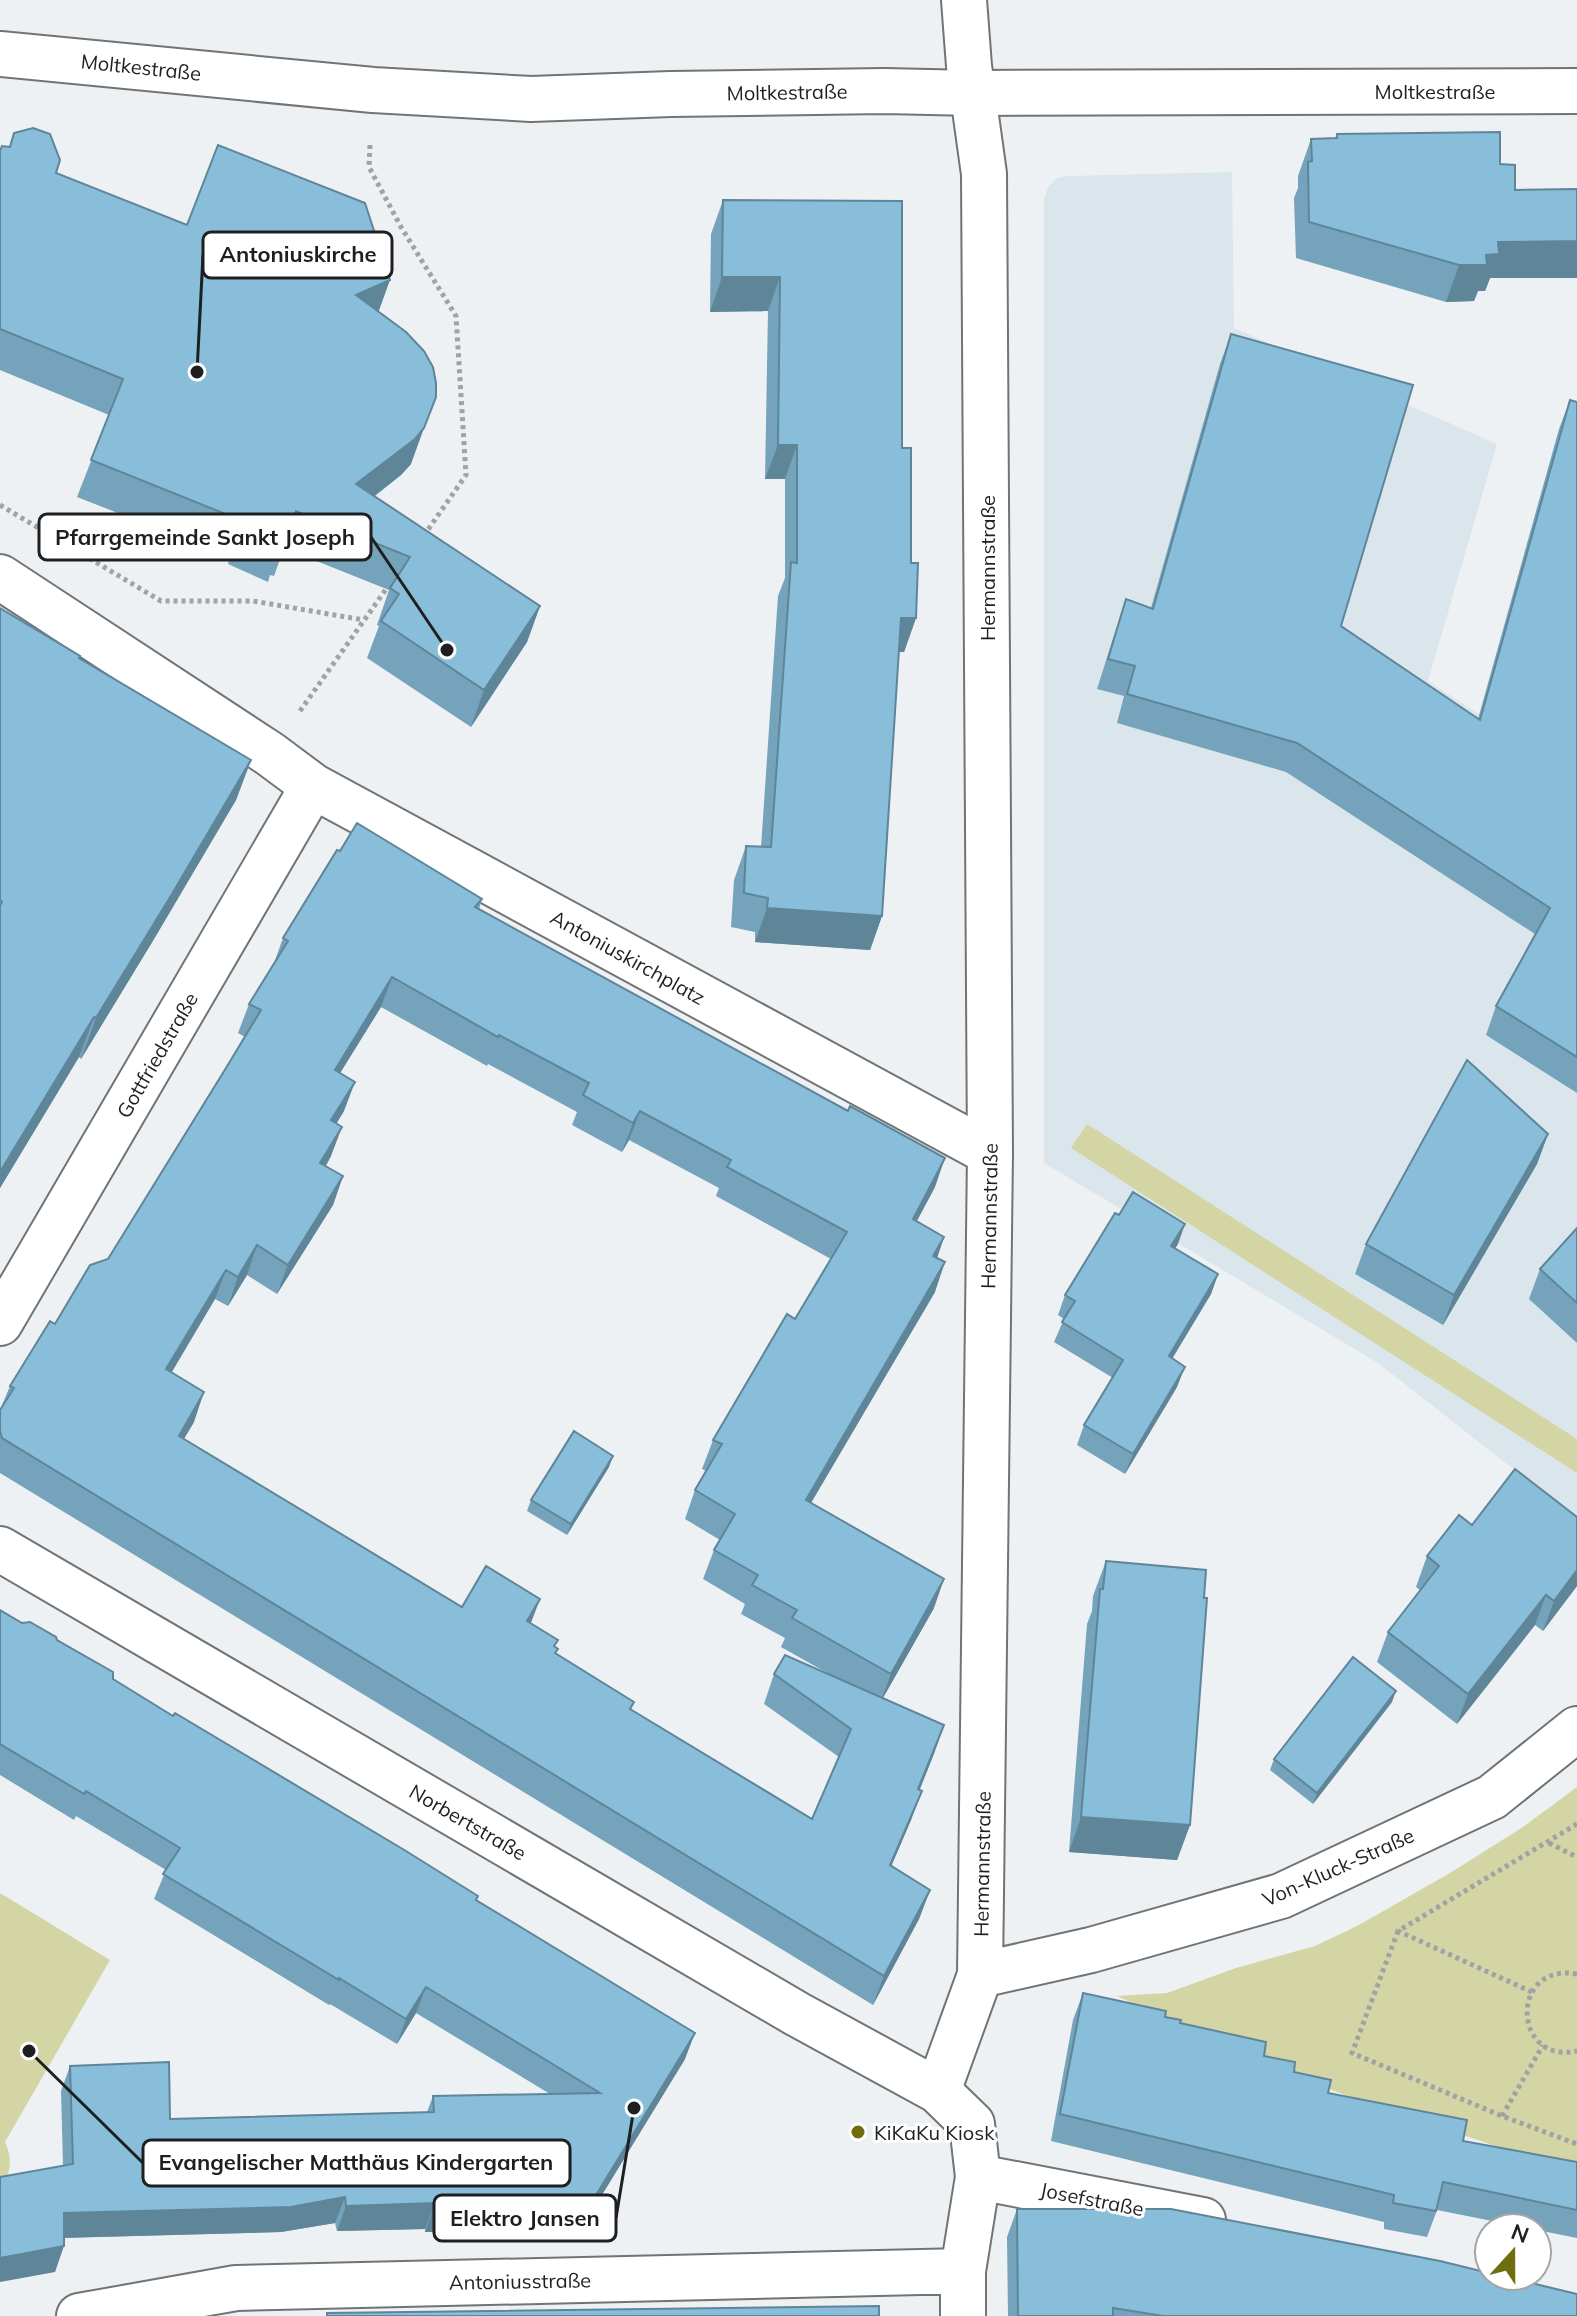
<svg xmlns="http://www.w3.org/2000/svg" width="1577" height="2316" viewBox="0 0 1577 2316" font-family="Mulish,sans-serif">
  <style>
    .built { fill: #dbe6ec }
    .park { fill: #d4d5a4 }
    .lines { fill: none; stroke-linecap: round; stroke-linejoin: round }
    .minor-casing { stroke: #717475; stroke-width: 48 }
    .secondary-casing { stroke: #717475; stroke-width: 48 }
    .path { stroke: #a0a3a4; stroke-width: 5; stroke-dasharray: 4 4; stroke-linecap: butt }
    .minor { stroke: #fff; stroke-width: 44 }
    .secondary { stroke: #fff; stroke-width: 44 }
    .wall { fill: #75a3bb; fill-rule: evenodd }
    .shaded-wall { fill: #5f8599 }
    .building { fill: #88beda; stroke: #5f8599; stroke-width: 2 }
    .poi-dot { fill: #6f6e0e; stroke: #fff; stroke-width: 3 }
    .labels { text-anchor: middle; dominant-baseline: central; stroke-width: 6; stroke-linejoin: round; paint-order: stroke }
    .street-label { font-size: 20px; fill: #1e1f20; stroke: #fff }
    .poi-label { font-size: 20px; fill: #1e1f20; stroke: #fff; text-anchor: start }
    .leader { fill: none; stroke: #1e1f20; stroke-width: 3 }
    .callout-dot { fill: #1e1f20; stroke: #fff; stroke-width: 3 }
    .callout { fill: #fff; stroke: #1e1f20; stroke-width: 3 }
    .callout-label { font-size: 22px; text-anchor: middle; font-weight: bold; fill: #1e1f20 }
  </style>
  <rect width="100%" height="100%" fill="#eef1f3"/>
  <path class="built" d="M1232,172l2,156 263,116 -69,237 149,96v742l-199,-156 -334,-200v-964l4,-12 9,-9 11,-2z"/>
  <path class="park" d="M1087,1124l490,315v34l-506,-325z
    M1577,1787v387l-240,-82 -71,-28 -149,-68 50,-3 69,-25 79,-22 44,-21 91,-52 73,-46z
    M0,1893l110,67 -105,182c8,17 6,32 -5,47z"/>
  <g class="lines">
    <defs>
      <path id="minor" d="M0,577l270,177 43,32 677,367
        M0,1323l313,-537
        M0,1549l797,465 141,77 34,33 6,53 -15,94v45
        M980,1975l111,-25 190,-54 211,-99 85,-68
        M938,2091l42,-116 10,-822 -6,-979 -15,-108 -5,-66
        M978,2177l225,43
        M79,2316l157,-28 727,-17"/>
      <path id="secondary" d="M0,54l373,36 158,9 140,-5 214,-3 88,2 604,-2"/>
    </defs>
    <use href="#minor" class="minor-casing"/>
    <use href="#secondary" class="secondary-casing"/>
    <path class="path" d="M370,145l-1,22 32,60 55,89 10,159 -41,59
      M0,505l161,96h92l111,19
      M300,711l89,-126
      M1549,1843l28,14
      M1398,1931l-46,122 150,63 75,28
      M1577,1974c-68,-12 -65,91 0,77
      M1532,1992l-134,-61 179,-107
      M1502,2116l41,-71"/>
    <use href="#minor" class="minor"/>
    <use href="#secondary" class="secondary"/>
  </g>
  <path class="wall" d="M14,133l42,40 323,139 32,152 -10,11 -26,21 165,110 -13,36 -56,85 -104,-69 12,-32 -2,-1 12,-35 -105,-42 -10,28 -4,-1 -2,7 -40,-18 2,-7 -153,-60 32,-82 -109,-45v-219l9,-4z
    M1337,134l153,144 -5,13h-7l-4,10 -28,1 -150,-44 -2,-60 4,-10v-12l13,-37 24,-1z
    M723,200l179,248 14,170 -12,34h-5l-17,264 -12,34 -115,-8v-10l-24,-5 3,-47 12,-34 15,1 17,-251 7,-18v-99h-20l3,-168 -58,1 1,-78z
    M1231,334l110,292 137,93 81,-290 11,-29 7,2v691l-91,-58 10,-29 39,-72 -249,-162 -169,-49 7,-27 -27,-7 19,-60 10,-30 25,9 69,-244z
    M0,608l79,50 172,102 -15,40 -82,139 -73,120 -2,-2 -79,131z
    M482,899l-3,10 456,278 -18,34 27,16 -7,21 -2,34 -124,211 123,105 -51,90 61,27 -25,65 -8,30 -20,46 39,24 -11,29 -46,86 -873,-532v-63l10,-24 45,-62 53,-65 137,-222 -7,-4 11,-29 25,-41 9,-25zM381,1007l106,59 1,-2 89,48 -5,13 50,27 7,-12 90,48 -3,8 115,63 -36,60 -82,121 -11,29 4,2 -11,19 -10,29 35,21 -6,10 -11,29 42,25 -4,10 44,24 -4,9 48,27h-55l-10,30 75,53 -27,62 -181,-110 3,-7 -78,-49 2,-4 -27,-25 -69,-17 -278,-168 10,-17 -23,-50 44,-73 13,7 19,-31 30,19 56,-89 10,-29 -17,-10 5,-10 5,-32 8,-13 -4,-38z
    M1548,1134l-11,30 -94,161 -88,-51 11,-30z
    M1577,1228v115l-48,-44 11,-30z
    M1178,1244l-3,4 43,26 -7,20 -39,65 5,28 -52,87 -48,-29 7,-20 29,-47 -59,-36 10,-23 -6,-4 7,-20z
    M609,1467l-42,68 -40,-24 4,-11z
    M1427,1556l150,30 -34,45 -8,-6 -78,99 -80,-62 11,-30 32,-42 -4,-3z
    M1106,1561l84,264 -13,35 -108,-8 18,-228 5,-13 1,-15z
    M0,1610l22,13 35,17 56,39 60,37 303,185 209,158 -99,162 -12,7 -8,2 -141,2v-3l-88,2 -2,-8 -54,9 -217,6 -9,34 8,-106 -2,-75 9,-25 100,53 257,-7 6,-16 117,-2 -134,-81 -19,31 -67,-40 -1,1 -175,-106 12,-29 -90,-54 -2,4 -74,-45z
    M1392,1702l-79,102 -43,-34 4,-11z
    M1083,1993l82,24 15,6 84,33 30,16 34,21 135,48 114,21v76l-40,-8v-2h-10l-90,-18 -10,27 -43,-8v-7l-333,-81 22,-121z
    M1017,2209l560,107h-569l-1,-79z"/>
  <path class="shaded-wall" d="M1577,241v37h-87l-5,13h-7l-4,10 -28,1 13,-37 27,-10 12,-13z
    M722,277h58l-12,34 -58,1z
    M390,280l-13,36 -21,-21z
    M424,428l-13,36 -10,11 -58,45 13,-36z
    M778,445h19l-12,34h-20z
    M540,606l-13,36 -56,85 13,-37z
    M901,618h15l-12,34h-15z
    M251,760l-15,40 -82,139 -73,120 15,-41z
    M767,908l115,8 -12,34 -115,-8z
    M392,977l-11,30 -57,92 11,-29z
    M94,1017l-15,40 -79,131v-16z
    M355,1082l-11,29 -24,39 11,-30z
    M640,1111l-11,29 -7,12 11,-29z
    M342,1127l-11,29 -21,36 10,-29z
    M1548,1134l-11,30 -94,161 11,-30z
    M945,1158l-10,29 -33,61 11,-29z
    M343,1176l-10,29 -56,89 11,-29z
    M1185,1224l-7,20 -14,22 7,-20z
    M944,1237l-10,30 -1,-11z
    M257,1245l-10,30 -19,31 10,-29z
    M945,1262l-10,30 -140,238 11,-30z
    M226,1270l-11,29 -59,100 10,-30z
    M1218,1274l-7,20 -50,83 8,-21z
    M1185,1367l-8,20 -52,87 8,-20z
    M204,1392l-10,30 -26,43 11,-29z
    M613,1456l-4,11 -42,68 4,-11z
    M1577,1570v16l-34,45 11,-30z
    M944,1579l-10,29 -54,95 11,-29z
    M1546,1595l-11,30 -78,99 11,-30z
    M540,1599l-11,29 -2,-7z
    M1396,1691l-4,11 -79,102 4,-11z
    M944,1725l-10,29 -26,65 10,-30z
    M922,1791l-11,29 -32,75 11,-30z
    M1081,1817l109,8 -13,35 -108,-8z
    M930,1890l-11,29 -46,86 11,-29z
    M426,1987l-10,26 -19,31 9,-25z
    M695,2033l-10,26 -99,162 -12,7 -8,2 -141,2 9,-26z
    M345,2197l-10,26 -54,9 -226,6 9,-25z
    M435,2203l-10,26 -88,2 9,-25z
    M64,2246l-9,26 -55,10v-24z"/>
  <path class="building" d="M33,128l17,6 10,26 -4,13 131,52 31,-80 147,58 25,77 -34,15 50,37 18,19 9,16 3,16v14l-12,31 -9,11 -59,45 184,122 -56,84 -103,-69 18,-27 -9,-6 20,-31 -114,-46 -9,29 -3,-1 -3,6 -40,-17 2,-7 -152,-61 32,-81 -123,-50v-178l2,-5 8,1 4,-14z
    M1500,132v32l15,1v25l62,-1v52l-79,1 1,12 -13,1 1,10h-28l-150,-43 -1,-60 4,-1 -1,-22 26,-1v-4z
    M723,200l179,1v247h9v115h7l-2,55h-15l-19,298 -115,-8 1,-10 -24,-5 2,-47 25,1 20,-285 6,1v-118h-19l2,-168h-58z
    M1231,334l182,51 -72,241 139,94 90,-320 7,2v655l-81,-51 54,-98 -253,-165 -170,-49 8,-28 -27,-7 18,-60 27,10z
    M0,608l80,48 -1,2 172,102 -82,139 -73,119 -2,-1 -94,155v-266l2,-4 -2,-2z
    M357,823l125,76 -7,8 373,204 2,-5 95,52 -32,61 31,18 -11,19 12,6 -139,238 138,79 -53,95 -99,-56 5,-8 -45,-25 6,-10 -44,-25 21,-36 -40,-24 27,-46 -9,-4 74,-126 8,5 52,-87 -120,-65 4,-7 -91,-49 -7,12 -50,-28 6,-12 -90,-48 -1,2 -106,-60 -57,93 20,12 -24,38 11,7 -22,36 23,13 -55,89 -31,-20 -19,32 -12,-7 -60,99 38,23 -25,44 283,171 24,-41 54,33 -13,22 31,19 -4,6 4,3 -3,4 79,49 -4,7 182,110 39,-90 -77,-55 11,-19 159,70 -26,64 4,2 -32,74 40,25 -46,86 -882,-538 -2,-7v-21l14,-22 -4,-2 40,-65 5,3 35,-59 18,-6 118,-191 35,-58 -12,-6 39,-63 -5,-3 54,-88 3,1z
    M1467,1060l81,74 -94,161 -88,-51z
    M1133,1192l52,32 -14,22 47,28 -49,82 16,11 -52,87 -49,-29 39,-65 -61,-38 13,-21 -10,-6 50,-82 4,2z
    M1577,1228v75l-37,-34z
    M574,1431l39,25 -42,68 -40,-24z
    M1515,1469l62,48v53l-23,31 -8,-6 -78,99 -80,-62 51,-66 -12,-10 32,-41 13,10z
    M1106,1561l100,9 -2,28h3l-17,227 -109,-8 19,-228h3z
    M0,1610l22,13 8,-1 26,15 1,3 56,32v7l60,37 2,-3 231,138 72,45 -2,4 219,133 -99,162 -13,8 -7,2 -142,1 1,-3 -89,3 -1,-9 -54,10 -227,6v33l-64,12v-81l73,-13 -3,-98 99,-4 1,57 264,-7 -1,-16 167,-3 -174,-106 -20,32 -67,-41v2l-176,-106 17,-26 -94,-57 -2,3 -84,-50z
    M1353,1657l43,34 -79,102 -43,-34z
    M1083,1993l83,18 -1,6 16,3 -1,3 86,19 -2,14 31,6 -1,10 37,8 -3,13 139,27 -4,21 114,21v48l-134,-28 -7,29 -43,-8 1,-8 -334,-81z
    M1017,2209h154l269,52 49,12v3h13l75,18v22h-414l-50,-8v8h-95z
    M879,2306v10h-552v-3z"/>
  <circle class="poi-dot" cx="858" cy="2132" r="8"/>
  <g class="labels">
    <g class="street-label">
      <text transform="translate(141 67) rotate(6)">Moltkestraße</text>
      <text x="1435" y="91">Moltkestraße</text>
      <text transform="translate(787 92) rotate(-1)">Moltkestraße</text>
      <text transform="translate(987 568) rotate(-90)">Hermannstraße</text>
      <text transform="translate(628 957) rotate(29)">Antoniuskirchplatz</text>
      <text transform="translate(157 1055) rotate(-60)">Gottfriedstraße</text>
      <text transform="translate(989 1216) rotate(-89)">Hermannstraße</text>
      <text transform="translate(468 1822) rotate(30)">Norbertstraße</text>
      <text transform="translate(982 1864) rotate(-89)">Hermannstraße</text>
      <text transform="translate(1338 1867) rotate(-24)">Von-Kluck-Straße</text>
      <text transform="translate(1092 2199) rotate(11)">Josefstraße</text>
      <text transform="translate(520 2281) rotate(-1)">Antoniusstraße</text>
    </g>
    <g class="poi-label">
      <text x="874" y="2132">KiKaKu Kiosk</text>
    </g>
  </g>
  <path class="leader" d="M197 372L203 255M447 650L371 537M29 2051L143 2163M634 2108L616 2218"/>
  <g class="callout-dot">
    <circle cx="197" cy="372" r="8"/>
    <circle cx="447" cy="650" r="8"/>
    <circle cx="29" cy="2051" r="8"/>
    <circle cx="634" cy="2108" r="8"/>
  </g>
  <g class="callout">
    <rect x="203" y="232" width="189" height="46" rx="8"/>
    <rect x="39" y="514" width="332" height="46" rx="8"/>
    <rect x="143" y="2140" width="427" height="46" rx="8"/>
    <rect x="434" y="2195" width="182" height="46" rx="8"/>
  </g>
  <g class="callout-label">
    <text x="298" y="262">Antoniuskirche</text>
    <text x="205" y="545">Pfarrgemeinde Sankt Joseph</text>
    <text x="356" y="2170">Evangelischer Matthäus Kindergarten</text>
    <text x="525" y="2226">Elektro Jansen</text>
  </g>
  <g transform="translate(1513 2252) rotate(21)"><circle r="38" fill="#ffffff" stroke="#a5a5a6" stroke-width="2"/>
  <path d="M0-6L14 30L0 20L-14 30Z" fill="#6f6e0e"/>
  <text y="-12" font-size="22" font-weight="bold" text-anchor="middle" fill="#1e1f20">N</text>
  </g>
</svg>
